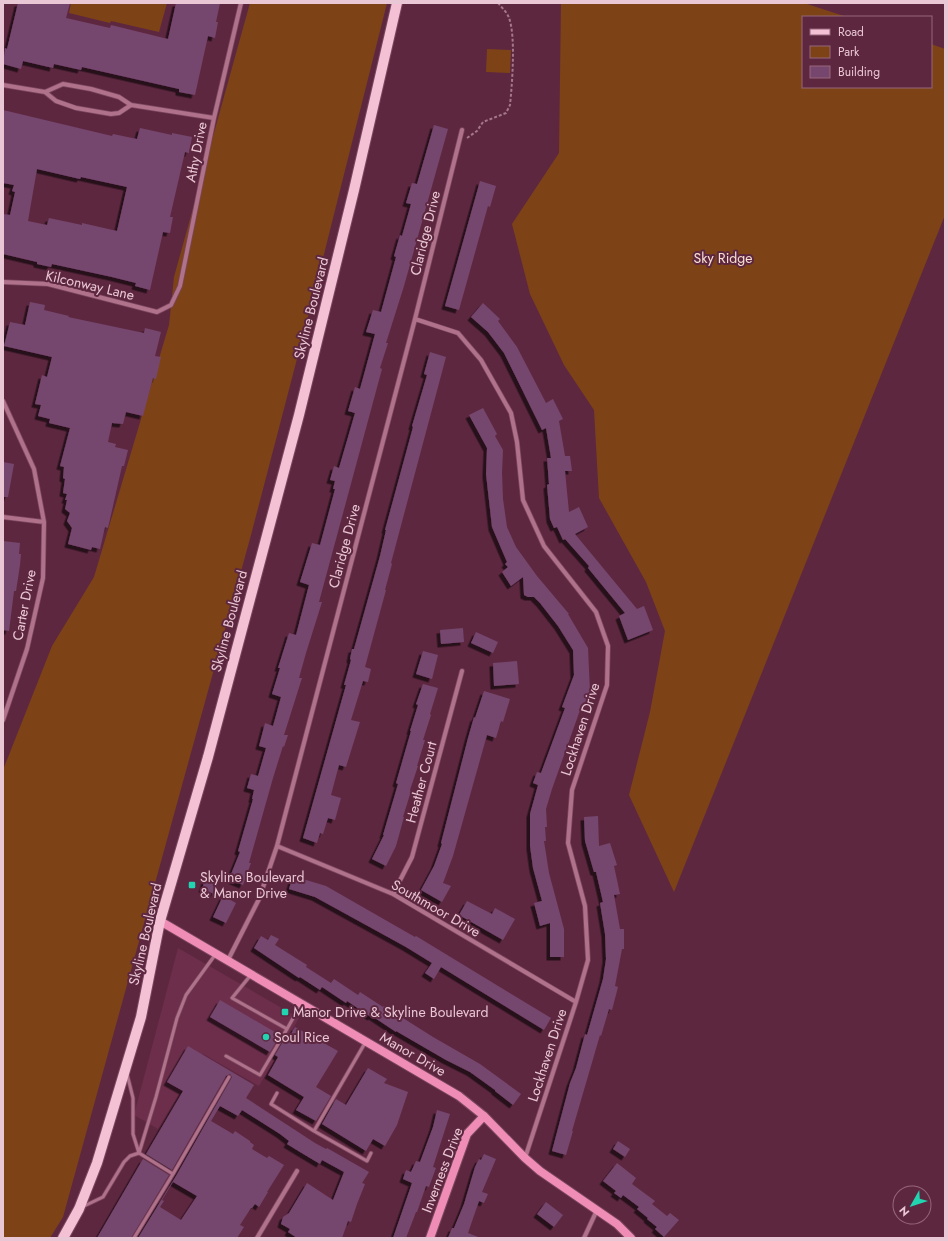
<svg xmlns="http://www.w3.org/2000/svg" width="948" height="1241" viewBox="0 0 948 1241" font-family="Jost,sans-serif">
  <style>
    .built { fill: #6d2e4b }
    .green { fill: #7d4317 }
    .building { fill: #76466e; fill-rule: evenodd; filter: url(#shadow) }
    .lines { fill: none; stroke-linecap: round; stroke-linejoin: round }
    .lane-casing { stroke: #7a475e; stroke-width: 4.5 }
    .street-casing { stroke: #7a475e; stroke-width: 5.5 }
    .secondary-casing { stroke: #7a475e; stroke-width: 10 }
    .primary-casing { stroke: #7a475e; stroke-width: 12 }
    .path { stroke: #a4778a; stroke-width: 2; stroke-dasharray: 3 2; stroke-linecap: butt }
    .lane { stroke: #b0718b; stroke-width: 3 }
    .street { stroke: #b0718b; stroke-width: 4 }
    .secondary { stroke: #f08db7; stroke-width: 8 }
    .primary { stroke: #f4c0d4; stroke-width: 10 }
    .poi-dot { fill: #21d5b0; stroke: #5e2740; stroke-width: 1.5 }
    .labels { text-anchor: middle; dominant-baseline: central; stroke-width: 4; stroke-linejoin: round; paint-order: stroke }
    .street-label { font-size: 14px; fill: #eac7d4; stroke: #5e2740 }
    .park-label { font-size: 14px; fill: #f7dfd1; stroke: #5e2740 }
    .poi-label { font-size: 14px; fill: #eac7d4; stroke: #5e2740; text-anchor: start }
  </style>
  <defs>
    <filter id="shadow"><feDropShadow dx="-3.5" dy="3.5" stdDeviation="0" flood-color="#0009"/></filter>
  </defs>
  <rect width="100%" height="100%" fill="#5e2740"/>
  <path class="built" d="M178,948l121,70 -40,68 -56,-32 -45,75 -24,-14z"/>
  <path class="green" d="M71,3h96l-8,29 -48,-11 -1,2 -41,-10z
    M250,3h137l-72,287 -64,245 -188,682 -13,21h-47v-468l49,-124 42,-69 75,-252 5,-48z
    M561,3h243l43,14h-44v70h128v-43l14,5v166l-271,677 -45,-97 21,-83 15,-81 -19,-49 -47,-84 -5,-88 -30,-45 -34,-71 -18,-70 47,-71z
    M487,49l24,1 -1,23 -24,-1z"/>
  <path class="building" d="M18,3h52l-4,15 44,10 1,-3 57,14 8,-36h44l-4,19h2l-3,16 -7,-2 -13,59 -16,-3v-3l-97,-22 -1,3 -27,-6 -1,4 -30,-7 -2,8 -18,-5 2,-16 2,1z
    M3,110l109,26 1,-2 24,5 3,-11 32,7v-2l20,4 -3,16 -4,-1 -15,65h3l-3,16 -7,-1 -13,58 -15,-4 1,-3 -24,-6 -60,-13 -1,3 -14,-3v-2l-34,-8v-40l7,1 5,-23 -3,-1 2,-6 -11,-2zM37,169l43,10 1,-2 46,10 -10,44 -35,-8v2l-33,-7 -2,7 -19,-4z
    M434,125l14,4 -44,157 -18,57h2l-8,25 2,1 -63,233h3l-16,51 -7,25h3l-18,57h4l-4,12 -1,-1 -10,32 -24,85h2l-8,22 -14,-6 11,-27 -2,-1 15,-52h-1l2,-9 -7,-2 4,-14 7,2 8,-28 -7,-2 6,-23 8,3 8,-29 -9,-3 8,-26h-2l11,-35 7,2 13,-50 -9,-3 12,-39 8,2 15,-56h-2l2,-8 -5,-1 4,-14 5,2 16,-55 -7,-2 7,-24 5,2 15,-55 -9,-2 7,-22 8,2 15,-55 -2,-1 6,-21 2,1 9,-32 -5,-1 6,-20 5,1z
    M480,181l16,5 -6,21 -2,-1 -29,104 -14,-4z
    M30,302l15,3 -1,5 25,6 -1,1 76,16 1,-5 16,4 -6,24 6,1 -5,22 -3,-1 -10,38 -17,-4 -3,12 -11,-1 -4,19 8,2 -1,3 13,3 -4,16h-2l-14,62 -3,-1 -5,22 -8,-2 -1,3 -23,-6 4,-16 -5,-7 3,-8 -5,-4 2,-9h-2l2,-6 -4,-1 2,-14 -2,-1 1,-11 -4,-1 10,-38 -21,-5 1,-4 -12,-3 3,-11 -6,-1 7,-29 5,2 5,-20 -48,-11 6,-24 15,3z
    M483,303l17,16 -2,2 19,26 29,56 7,-4 10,20 -4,2 6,35h5l2,15h-7l4,41 10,-5 9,20 -13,7 62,75 7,-3 9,24 -25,10 -9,-24 6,-3 -37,-45 1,-2 -24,-27 -2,1 -6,-13 -3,1 -4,-9 -3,-34 2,-1 -2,-26h4l-5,-30 -4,2 -38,-77 -16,-21 -17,-15z
    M430,352l16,5 -55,206 1,1 -7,26h1l-21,77 6,2 -3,13 -5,-1 -12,39 9,2 -14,45 -7,-2 -8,30 10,3 -6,22 -7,-2 -5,16 -3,-1 -3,10 -14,-5 43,-153h-2l7,-25 -1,-1 2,-10h2l26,-93 6,-26h-1l28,-103 -1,-1 15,-51 -3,-1z
    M483,408l14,26 -2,2 8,14 -1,23 1,26 4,28 9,20 21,29 32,38h-1l20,34 2,44 -6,15 -2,-1 -3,7 -27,76 -6,20 1,18h-2l1,14h-2l5,32 15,56v28h-14v-34l-10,3 -6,-23 8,-2 -9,-33 -3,-22v-32l8,-29 -5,-2 4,-11 4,1 24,-65 -3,-1 12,-32 -1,-25 -15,-24 -18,-23 -6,-6h-6l-4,-2 -1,-18 -12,9 -9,-14 6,-5 -3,-3 2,-2 -15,-35 -6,-53 1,-26 -18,-33z
    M3,462l11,2 -6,33h-5z
    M3,541l17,2 -1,11h2l-1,11 -4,26h-2l-5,40 -6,-1z
    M463,628l1,14 -23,2 -1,-14z
    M476,632l22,10 -5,11 -22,-10z
    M423,651l15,4 -6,24 -16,-5z
    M517,661l2,23 -25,2 -1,-23z
    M423,684l15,4 -8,26 1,1 -8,25h2l-8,26h1l-8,24 1,1 -8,26h1l-8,29 -10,20 -14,-7 12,-24h-1l15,-51 -2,-1 15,-52h-1l8,-26 -2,-1z
    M484,691l26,8 -7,23 -2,-1 -5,17 -9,-3 -34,121 -10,27 8,3 -9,16 -21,-12 13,-24 8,-22 -1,-1 27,-105 6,-21 1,1z
    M598,816l1,30 11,-3 7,22 -3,1 6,28 -6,1 6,34h4v20h-2l-7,37 3,1 -6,23 -3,-1 -8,27 -1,-1 -28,96h1l-7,24 -14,-4 18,-68 6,-15 9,-34 2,1 16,-56 3,-20 -1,-25 -5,-31 3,-1 -7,-30h-2l-9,-31 -1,-24z
    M293,876l33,10 89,51 1,-1 135,82 -7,12 -103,-63 -7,12 -9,-6 7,-10 -26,-16 -91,-50 -26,-8z
    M205,880l13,5 -4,9 -12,-5z
    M223,896l13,7 -10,20 -13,-6z
    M467,901l25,13 3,-6 20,11 -12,21 -44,-25z
    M271,935l8,4 -4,6 32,20 -1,2 25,16 3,-4 24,16 2,-3 23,15 1,-1 49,31 47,27 41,30 -8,11 -18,-14v-1l-25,-18 -24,-12 -50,-29v1l-24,-16 -1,1 -24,-16 -1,2 -24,-16 -2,3 -20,-13 -1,1 -45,-30 7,-12 7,4z
    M220,1000l60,35 -10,17 -60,-35z
    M295,1027l43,24 -22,36 15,9 -15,25 -20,-11 8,-13 -36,-22 10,-18 -3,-2 10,-17 3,1z
    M188,1046l66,39 -8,13 69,45 11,6 1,-1 42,24 -7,11 3,1 -8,20 -6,18 -3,-1 -6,17h-45l-9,-6 2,-3 -9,-5 2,-7 6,-4 18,-30 26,17 11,-28 -22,-12 -2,4 -20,-12 -13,-8 2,-3 -9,-7 -38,-24 -4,6 -18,-10 -9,15 22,13 2,-3 15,10v1l4,3 -2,4 15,9 2,-2 15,9 -17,27h1l-9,15 -4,-3 -3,4h-1l-11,17 4,2 -7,11h-99l38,-62 56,-99 -2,-3 -4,2 -54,94 -26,-16 37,-63 -16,-9zM173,1182l24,14 -16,24 -21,-13 4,-6 -2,-1z
    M368,1068l19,11 -3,4 24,9 -11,33 -12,21 -12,-7 -7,12 -44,-27 14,-25 10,6z
    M437,1110l13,4 -17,53 3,1 -7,19 -3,-1 -9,26h-1l-10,26h-13l19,-55 -9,-4 3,-9 5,2 5,-11 4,1 13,-35z
    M618,1141l12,8 -5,8 -12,-8z
    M484,1154l12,5 -14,33 6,2 -4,9 -5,-2 -11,32 10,4 -1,1h-29l4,-10h2l10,-24 11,-37 4,-8 2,1z
    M143,1159l26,16 -38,63h-34z
    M617,1163l19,15 -4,6 23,17 -3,3 15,12 3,-3 9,7 -15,17 -9,-8 2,-2 -10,-8 1,-1 -11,-9 2,-2 -16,-12 -2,3 -7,-5 2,-2 -13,-10z
    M546,1202l17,13 -9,12 -17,-13z"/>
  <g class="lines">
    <defs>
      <path id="lane" d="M250,976l-18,22 55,31 14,-25
        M226,1056l34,19 27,-46
        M127,1074l6,24v36l6,19 34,21 -39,64
        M277,1093l-6,11 43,27 51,-88
        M314,1131l53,30 4,-8
        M139,1153l17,-56 21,-79 9,-23 29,-40
        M173,1174l56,-97
        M82,1207l21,-10 21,-35 6,-6 9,-3"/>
      <path id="street" d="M3,85l42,7 11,9 20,7 35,6 8,-1 12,-8
        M45,92l18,-8 28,5 28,8 12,8 83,13
        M3,282l45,2 109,28 14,-7 9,-19 34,-168 27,-115
        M415,319l43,14 23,27 30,53 6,29 6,58 21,46 52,66 12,34 -1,39 -35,105 -4,53 17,63 3,54 -12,42 -51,156
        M3,401l31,68 10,53 -1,56 -16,71 -24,71
        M3,517l41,5
        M277,846l116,48 183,108
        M393,894l19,-37 50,-186
        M228,960l31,-61 18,-53 138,-527 47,-189
        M257,1238l40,-67
        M584,1238l13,-28"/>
      <path id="secondary" d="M160,921l299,175 25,20 41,42 15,13 77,53 14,14
        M430,1238l37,-104 17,-18"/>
      <path id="primary" d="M63,1238l16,-29 18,-46 44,-146 19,-96 48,-164 91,-342 55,-225 43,-187"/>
    </defs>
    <use href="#lane" class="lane-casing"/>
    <use href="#street" class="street-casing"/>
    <use href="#secondary" class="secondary-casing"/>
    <use href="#primary" class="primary-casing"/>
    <path class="path" d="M467,138l10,-7 6,-9 23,-9 4,-8c2,-19 6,-69 -1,-87 -2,-6 -7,-10 -11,-15"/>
    <use href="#lane" class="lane"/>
    <use href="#street" class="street"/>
    <use href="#secondary" class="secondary"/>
    <use href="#primary" class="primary"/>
  </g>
  <g class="poi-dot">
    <rect x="188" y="881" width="8" height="8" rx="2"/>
    <rect x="281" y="1008" width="8" height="8" rx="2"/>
    <circle cx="266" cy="1037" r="4"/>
  </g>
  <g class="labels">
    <g class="street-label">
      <text transform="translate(196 152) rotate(-79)">Athy Drive</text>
      <text transform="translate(425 233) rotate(-76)">Claridge Drive</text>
      <text transform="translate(90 285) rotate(13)">Kilconway Lane</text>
      <text transform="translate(311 308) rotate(-76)">Skyline Boulevard</text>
      <text transform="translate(344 546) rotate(-75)">Claridge Drive</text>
      <text transform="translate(24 605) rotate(-79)">Carter Drive</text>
      <text transform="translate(229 621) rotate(-75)">Skyline Boulevard</text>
      <text transform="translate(580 729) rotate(-72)">Lockhaven Drive</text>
      <text transform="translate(421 782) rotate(-75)">Heather Court</text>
      <text transform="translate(436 908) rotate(30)">Southmoor Drive</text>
      <text transform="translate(145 934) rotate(-77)">Skyline Boulevard</text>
      <text transform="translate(413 1054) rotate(30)">Manor Drive</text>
      <text transform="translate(547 1055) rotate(-72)">Lockhaven Drive</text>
      <text transform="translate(442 1170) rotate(-69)">Inverness Drive</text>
    </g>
    <g class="park-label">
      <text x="723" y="258">Sky Ridge</text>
    </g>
    <g class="poi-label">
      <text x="200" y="877">Skyline Boulevard<tspan x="200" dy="16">&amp; Manor Drive</tspan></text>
      <text x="293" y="1012">Manor Drive &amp; Skyline Boulevard</text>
      <text x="274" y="1037">Soul Rice</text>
    </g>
  </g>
  <rect width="948" height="1241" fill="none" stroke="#eac7d4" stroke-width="8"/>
  <rect x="802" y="16" width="130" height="72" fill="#5e2740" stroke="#96677b"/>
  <rect x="810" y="29" width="20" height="6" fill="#f4c0d4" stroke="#96677b"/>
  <text x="838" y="36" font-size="12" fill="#eac7d4">Road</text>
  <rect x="810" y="46" width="20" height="12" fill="#7d4317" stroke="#96677b"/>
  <text x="838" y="56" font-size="12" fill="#eac7d4">Park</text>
  <rect x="810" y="66" width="20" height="12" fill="#76466e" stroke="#96677b"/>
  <text x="838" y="76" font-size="12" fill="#eac7d4">Building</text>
  <g transform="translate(912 1205) rotate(231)"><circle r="19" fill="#5e2740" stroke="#96677b"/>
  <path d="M0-3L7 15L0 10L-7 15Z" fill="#21d5b0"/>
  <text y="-6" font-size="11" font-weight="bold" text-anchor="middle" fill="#eac7d4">N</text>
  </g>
</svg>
